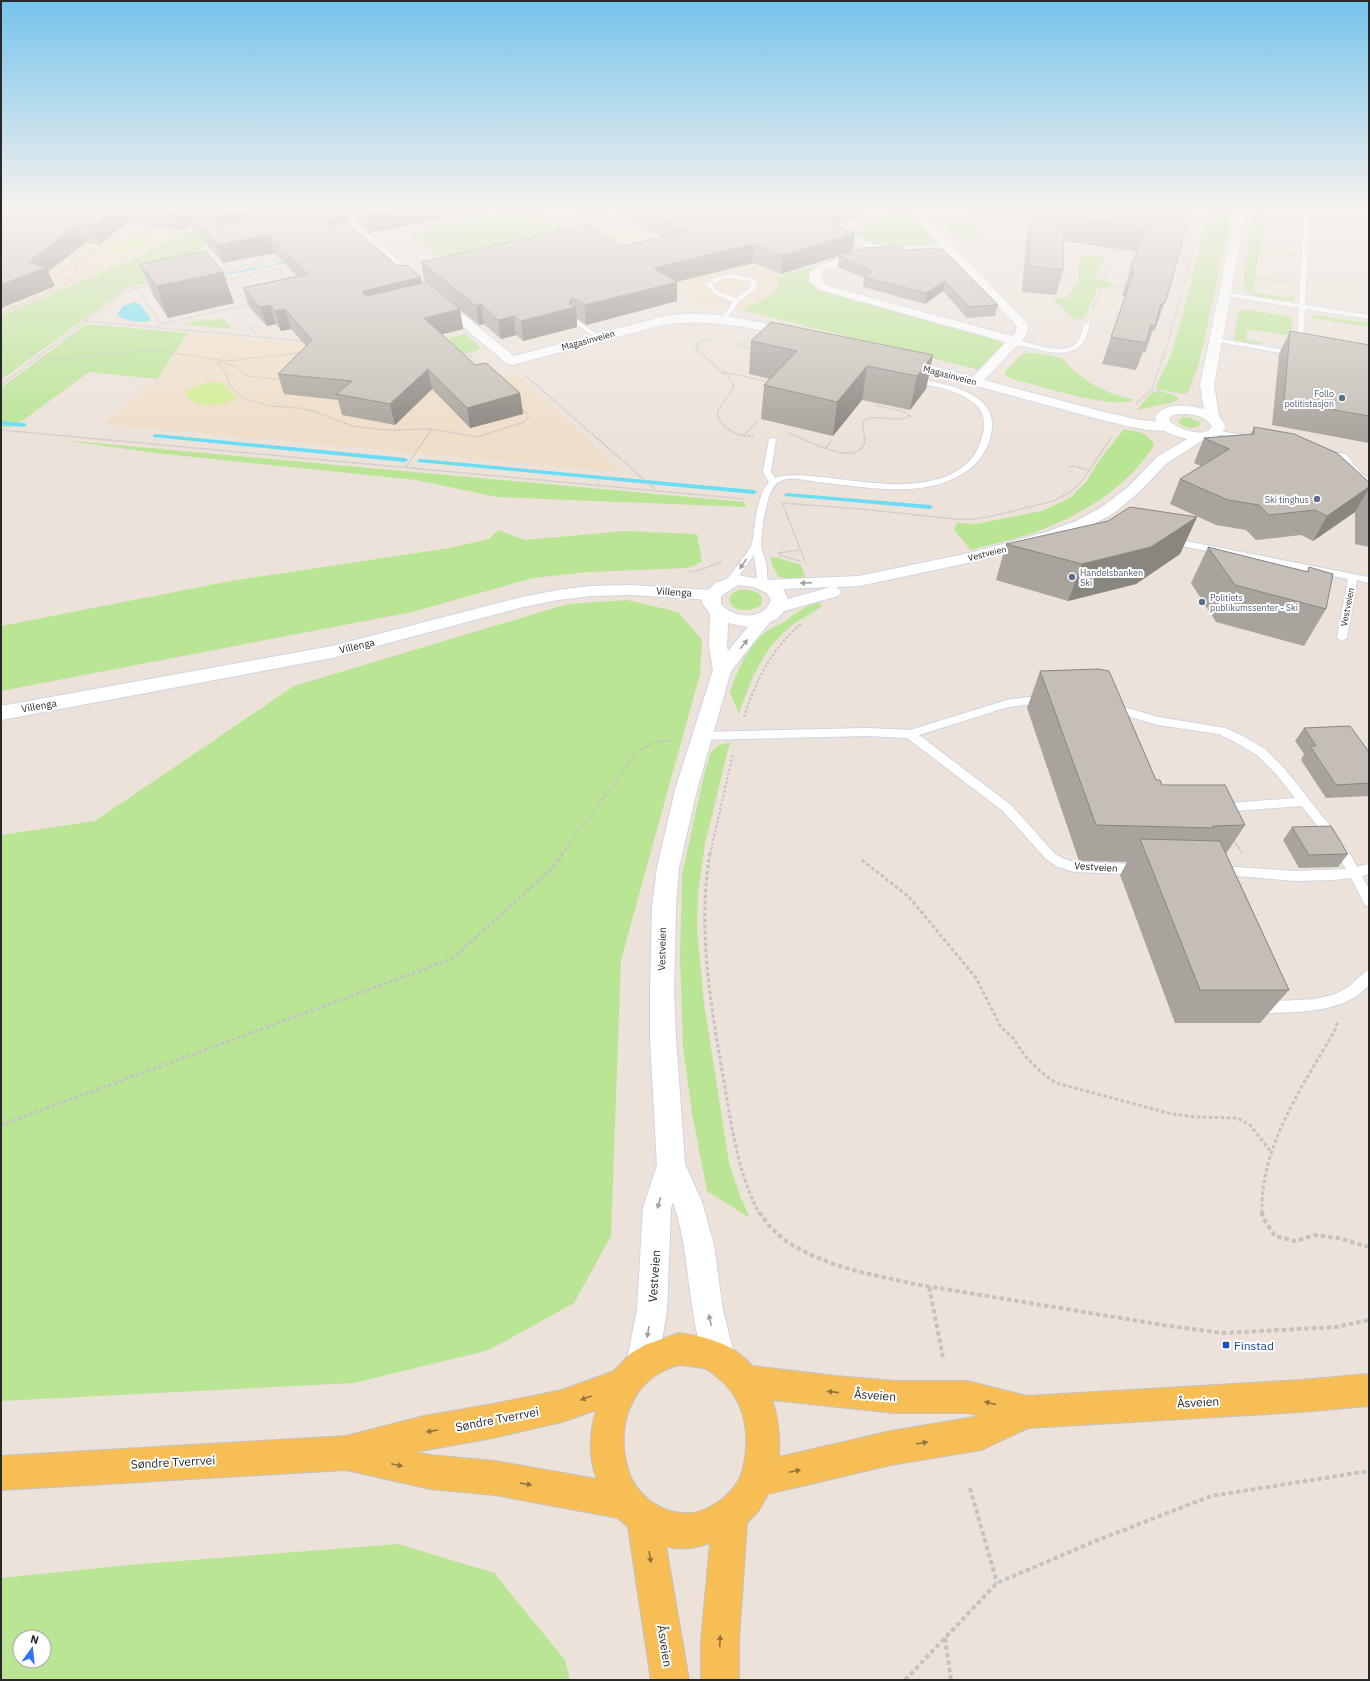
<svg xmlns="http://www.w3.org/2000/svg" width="1370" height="1681" viewBox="0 0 1370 1681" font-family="'IBM Plex Sans',sans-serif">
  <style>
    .education { fill: #efdec8 }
    .green { fill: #b9e594; fill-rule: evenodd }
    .pitch { fill: #d0ed8f }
    .water { fill: #68ddf3 }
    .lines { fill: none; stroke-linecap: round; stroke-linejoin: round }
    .stream { fill: #68ddf3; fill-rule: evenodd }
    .lane-casing { stroke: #cfd5e3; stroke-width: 2 }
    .street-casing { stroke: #cfd5e3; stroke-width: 2 }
    .secondary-casing { stroke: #cfd5e3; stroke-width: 2 }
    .primary-casing { stroke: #c3c3c3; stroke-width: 2 }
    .path-far3 { stroke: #c3c3c3; stroke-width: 1.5; stroke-dasharray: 1.5 1; stroke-linecap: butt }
    .path-far2 { stroke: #c3c3c3; stroke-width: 2; stroke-dasharray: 2.5 2; stroke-linecap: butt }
    .path-far1 { stroke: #c3c3c3; stroke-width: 3; stroke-dasharray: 3.5 2.5; stroke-linecap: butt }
    .path { stroke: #c3c3c3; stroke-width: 4; stroke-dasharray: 4.5 3; stroke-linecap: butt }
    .lane { fill: #fff; fill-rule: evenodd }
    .street { fill: #fff; fill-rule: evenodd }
    .secondary { fill: #fff; fill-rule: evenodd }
    .primary { fill: #f6be55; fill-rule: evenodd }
    .wall { fill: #a9a39d }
    .shaded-wall { fill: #89857f }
    .building { fill: #c4beb6; stroke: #89857f }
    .oneway { fill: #9f9f9f }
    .oneway2 { fill: #90743f }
    .service-dot { fill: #5c6f8a; stroke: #fff; stroke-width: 1.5 }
    .transit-dot { fill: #1a4fb4; stroke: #fff; stroke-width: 1.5 }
    .labels { text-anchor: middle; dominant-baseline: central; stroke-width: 4; stroke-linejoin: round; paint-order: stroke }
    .far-street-label { font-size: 9px; fill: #292929; stroke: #fff }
    .far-service-label { font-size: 9px; fill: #4e5e75; stroke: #fff; text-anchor: end }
    .street-label { font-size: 10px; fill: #292929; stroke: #fff }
    .near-street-label { font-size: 12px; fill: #292929; stroke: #fff }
    .near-transit-label { font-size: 12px; fill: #164399; stroke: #fff; text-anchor: start }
  </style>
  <rect width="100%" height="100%" fill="#ece2da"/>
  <path class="education" d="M559,207h87l107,56 24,14 2,7 -5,8 -9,8 -23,10 -37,-3 -19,-10 -138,-88z
    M216,216l-76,40 -139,60v-98z
    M188,333l288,25 -2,7 16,11 13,1 16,-1 103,96 -519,-48 54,-45z"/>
  <path class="green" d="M257,207l-93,70 -39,12 -124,91v-64l139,-60 76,-40z
    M898,207h5l33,34 1,3 -3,2 -44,1 -12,-2 -25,-8z
    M1210,207h23l-34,156 -10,27 -4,4 -28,-5 -1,-3 15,-31 10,-34z
    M1256,207h10l-3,17 34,5v1l-34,-4 -3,23 35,5 -1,2 -35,-5 -4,25 37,6v2l-37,-6 -2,14 37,6 1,-4h1l2,2 -2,5 -40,-5 2,-2 -11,-4 1,-16z
    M534,208l37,25 -121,30 -38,-31z
    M967,220l17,15 -26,2 -15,-16z
    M1086,255l19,2 -10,23 17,2 -3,7 -11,-2 -14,31 -9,2 -23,-21 16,-2 11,-19 -1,-7 3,-15z
    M809,268l5,2 -6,8 3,7 16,7 170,48 5,3v2l-23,25 -237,-60c15,-7 29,-11 37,-26l-2,-7z
    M1244,309l38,6 10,3 -1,18 -44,-7 -1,11 19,3 -16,2 -15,-4 4,-28z
    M1313,315l56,8v4l-57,-9z
    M222,318l10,11 -50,-5 22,-5 3,2z
    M86,324l102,9 -31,46 -68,-7 -67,49 -11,6h-10v-39z
    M465,334l15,13c-5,8 -20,7 -28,5 -5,-2 -9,-8 -13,-11z
    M1025,353h11l26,5 11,12 17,13 20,10 24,7c-22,10 -96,-15 -122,-21l-7,-4v-3l15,-16z
    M1152,392c8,-1 22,1 27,7l-5,3 -37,8z
    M1183,417l7,1 9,4 1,3c-7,5 -18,3 -22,-4z
    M1124,429c15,3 22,2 30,16 -25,42 -76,72 -121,88 -20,7 -41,11 -62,17l-17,-20 3,-7 19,1 66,-13 28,-13 17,-17 12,-20z
    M62,440l682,62 2,5 -249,-10 -81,-17 -260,-27z
    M498,530l27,10 99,-9 73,3 5,28 -15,6 -99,4 -55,6 -121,34 -411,79v-65l230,-45 219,-33 39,-9z
    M770,557l8,1 23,7 4,12 -8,2 -18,-2 -7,-12z
    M747,590c7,1 12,2 15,8l-1,7c-10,7 -30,8 -32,-6 3,-8 11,-10 18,-9z
    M627,600l51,12 24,28 -2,34 -79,286 -10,276 -37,67 -85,47 -135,33 -353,18v-566l94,-14 199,-135 274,-82z
    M819,602l3,4 -4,3c-9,6 -20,11 -28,18 -28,23 -40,54 -51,87l-9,-21c7,-22 19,-51 40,-64 5,-3 10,-4 14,-7 12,-9 20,-16 35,-20z
    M730,742l-25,102 -7,49 -1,35 7,75 25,160 11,33 10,22 -43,-27 -15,-78 -9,-66 -3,-90 2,-82 22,-100 7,-23 6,-6z
    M398,1544l96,29 71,87 5,20h-569v-102l128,-13zM20,1637h24v24h-24z"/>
  <path class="pitch" d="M543,216l18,12 -20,4 -18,-12z
    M135,236l16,1 3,3c-14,7 -28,16 -44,10l-1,-2z
    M207,382l18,1 1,5 11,9c-14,10 -41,12 -52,-3l4,-5z"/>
  <path class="water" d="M135,302l5,2 11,15 -1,2c-9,2 -27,0 -33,-6l6,-9z"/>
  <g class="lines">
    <path class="stream" d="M294,259l2,2 -34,7 -2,-1z
      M256,267l2,2 -32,6 -2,-1z
      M1,421l23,2 3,2 -3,2 -23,-2z
      M155,434l250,24 3,2 -3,2 -252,-25v-2z
      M420,459l334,31 3,2 -3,2 -336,-32 -1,-1z
      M787,493l143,12 3,2 -3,2 -145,-13 -1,-1z"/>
    <defs>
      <path id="lane" d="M1304,207h6l-5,98 64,10v4l-64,-10 -2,33 -3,2 -3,-2 2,-34 -74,-12 -3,-2 3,-2 74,12z
        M735,274l18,5 4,5 -1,5 -17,13 -14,18h-4l-1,-1 13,-17 -18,-8 -9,-9 10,-8zM729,278l20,3 2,3 -1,4 -14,10 -17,-6 -7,-7 8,-5z
        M573,320h4l24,17 -5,1 -23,-16z
        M1085,322l5,1c-5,33 -27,33 -55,26 -7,-2 -18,-3 -23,-8l3,-2c15,4 51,18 62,3 5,-6 5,-14 8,-20z
        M1216,338l81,14 3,2 -3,2 -83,-15v-2z
        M909,377c7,-1 15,2 21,4 22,5 59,13 62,40 1,16 -6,33 -18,44 -41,37 -106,22 -157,17 -12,-2 -31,-7 -41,2 -10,9 -15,49 -15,61 1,6 3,12 5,18 1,7 1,14 2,21l-5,3 -5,-3 -4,-29 -21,29h-6l-2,-2c4,-5 27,-35 27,-38 4,-20 3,-45 17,-62l-6,-10 6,-34h6l1,2 -5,32 4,6c16,-5 31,-2 48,-1 42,5 107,18 142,-12 9,-8 14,-16 17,-28 4,-12 3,-25 -7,-33 -17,-15 -44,-18 -66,-23z
        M1213,430l37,6 4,2 -4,2 -34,-6 -4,-2z
        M1320,450l26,4 14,18 9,7v6l-15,-9 -14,-18 -20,-4z
        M1185,541l184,36v6l-12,-3 -10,58 -5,3 -5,-3 11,-59 -166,-33 -1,-2z
        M1045,695l4,1 1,3 -1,3 -41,5 -89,28 92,70 43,48 10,6 10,3 65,2 4,2 2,3 -2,3 -4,2 -65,-2 -18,-6 -10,-7 -43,-48 -96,-73 -40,-2 -166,4 -4,-1 -1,-3 1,-3 4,-1 166,-4 43,2 97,-30z
        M1111,703l47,14 67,11 18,8 22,13 19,19 46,58 20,28 7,13 12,-3v10l-7,2 7,13v17l-4,-1 -14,-27 -18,2 -38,1 -80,-7 -2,-3 2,-3 4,-2 76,5 51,-2 -24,-37 -20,-26 -83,6 -4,-1 -2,-3 2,-3 4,-1 76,-6 -19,-24 -19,-19 -22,-13 -16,-8 -61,-9 -51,-15 -1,-3 1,-3z
        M1369,970v15c-24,27 -66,27 -100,28l-5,-2 -2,-4 2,-4 5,-2c24,-1 54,1 76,-12 9,-5 15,-15 24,-19z"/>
      <path id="street" d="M768,207h13l99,39h61l-36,-39h10l114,118 -3,11 -42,44 124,33 32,7 32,3 2,3 -2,3c-19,5 -47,-4 -66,-8l-211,-57 -1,-3 1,-3 5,-1 73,20 33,-35 -186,-52 -11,-9 1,-8 7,-7 45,-15h8l1,2 -1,2 -45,15 -3,4 -1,6 7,6 184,50 4,-4 1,-6 -70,-74h-68l-110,-43z
        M346,217l4,1 52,46 112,92 143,-38c45,-11 92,2 136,12l4,1 2,3 -2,3 -4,1c-44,-11 -86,-20 -131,-13l-150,40 -5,-1 -113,-96 -52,-46 -1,-2 1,-2z
        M630,585l82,5 6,1 3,4 -3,4 -6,1 -82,-5 -39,1 -33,4 -35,7 -191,51 -331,62v-14l331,-60 190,-49 36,-7 33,-4z"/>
      <path id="secondary" d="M1237,207h10l-33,178 5,31 7,11 -6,8 -6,3 -11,2 -36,23 -29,30 -24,20 -26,14 -30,11 -81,23 -118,25 -25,1 4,1 3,4 -3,4 -54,15 -6,7 -8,4 -39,49 -34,119 -18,78 -3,39 -2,87 2,45 9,125 17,38 12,43 9,65 12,48 -5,11 -11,5 -11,-5c-22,-53 -16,-113 -35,-167l-2,6 -4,102 -9,55 -5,11 -11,5 -11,-5 -5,-11 11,-55 6,-102 14,-43 -7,-126v-45l2,-87 5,-39 18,-78 38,-120 -4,-23 1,-33 -7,-10 -1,-5 2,-4 11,-12 22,-8 29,5 93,-4 115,-24 72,-20 30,-11 26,-14 26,-20 29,-30 30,-18c-14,-4 -28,-7 -32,-22 11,-16 33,-12 49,-8l-4,-24zM1180,414c12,0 26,1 32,13 -9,12 -32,2 -42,-5l-1,-4 4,-3zM738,585l16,2 13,6 4,7c-7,21 -38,19 -50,4v-8zM830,587l-42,12 -5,-10zM728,623l20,4 -20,24 -1,-4z"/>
      <path id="primary" d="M679,1333c28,4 54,10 73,33l84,10 59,5h72l60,15 274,-16 68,-6v32l-68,6 -273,16 -47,22 -90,15 -123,29 -9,16 -12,13 -8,118v39h-38v-39l9,-98c-14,5 -30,8 -44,3l23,134h-38l-23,-153 -10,-9 -123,-23 -65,-6 -84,-19 -345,20v-34l345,-20 78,-20 69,-12 69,-14 52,-19 16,-17 15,-9zM679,1365c9,1 19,1 27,4 5,2 9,6 12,9 29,22 33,61 24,94 -5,16 -18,27 -32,35 -32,18 -73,-5 -82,-38 -13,-44 4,-92 51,-104zM772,1400l123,13h72l13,3 -89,15 -112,26c1,-19 0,-38 -7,-57zM596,1410c-6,22 -8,48 1,69l-102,-18 -65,-6 -15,-3 78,-14 69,-16z"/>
    </defs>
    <use href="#lane" class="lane-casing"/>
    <use href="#street" class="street-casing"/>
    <use href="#secondary" class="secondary-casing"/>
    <use href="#primary" class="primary-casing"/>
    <path class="path-far3" d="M540,207l35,22
      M940,207l8,5
      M542,208l8,-1
      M942,212l47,4 12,-2
      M438,225l34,27
      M407,231l33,27
      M390,234l145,-27
      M984,235l17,-21
      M419,241l9,-2 14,-10
      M1175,258l15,2
      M257,264l8,8
      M220,271l62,-13
      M47,273l25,6 4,-6 1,-11 35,-22 8,-8v-6
      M223,274l26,30
      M228,280l51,-11 9,10
      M1102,285l26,3
      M137,287l24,37 -5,4
      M234,308l23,28
      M1093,308l25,-62
      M1,313l59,-25 12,-9 53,12
      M86,321l218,20
      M161,324l89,-20
      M709,340l-8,2 -5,5 1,3 32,28 5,8c-8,18 -30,28 -4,44 7,5 15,7 24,5
      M735,342l17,8
      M1,343l38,13 16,3 99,-9 73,11 73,-8
      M461,355l11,1
      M215,361l11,12 4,13 13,12 26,8 30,2 14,3 39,15 33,4 47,-1 45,8 47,-15 5,-6 -9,-9
      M219,362l16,4 12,10 36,4
      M472,365l11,-1
      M722,372l48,10
      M526,376l130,114
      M1,385l124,-94 26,-6
      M1152,389l12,3
      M1136,404l16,-15 16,-47 37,-135
      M1,430l743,69
      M788,433c15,5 63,33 75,13 5,-8 -4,-18 2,-26 15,-7 31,4 45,-4l-5,-4 -30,-7
      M744,435l13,-13
      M826,448l5,-7
      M406,467l26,-38
      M1069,467l5,-1 15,4
      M782,503l79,6 94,10h20l17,-3 62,-15 16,-9 11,-10 30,-44
      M783,505l23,59
      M778,553l22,-3
      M779,555l24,7
      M689,572l14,-3 19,-8"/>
    <path class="path-far2" d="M744,717c12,-36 27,-68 57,-93
      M1233,840l9,12
      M562,854l75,-102 18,-10 19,-2
      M710,854l23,-100"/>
    <path class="path-far1" d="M710,853c-13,77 1,153 14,229 8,45 13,89 35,131
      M862,860l47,37 67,81 25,49 12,11 12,18 16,16 15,11 116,31 25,3 40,1 13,7 22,28
      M1,1125l451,-166 98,-89 13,-17
      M1262,1213c-2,-67 41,-127 73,-183l3,-10"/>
    <path class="path" d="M759,1212l11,15 17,15 22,12 24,10 27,8 54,12 255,42 54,7 113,-6 33,-7
      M1262,1212l1,6 12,18 20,5 20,-6 23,3 31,9
      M929,1287l14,70
      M970,1488l27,95
      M945,1638l6,42
      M905,1680l92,-97 96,-41 118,-46 158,-25"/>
    <use href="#lane" class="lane"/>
    <use href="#street" class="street"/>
    <use href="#secondary" class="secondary"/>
    <use href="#primary" class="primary"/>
  </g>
  <path class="wall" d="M1,207h498l-130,26 -13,-11 -2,-8 -7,1 3,11 48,40 23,11 1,6 5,-1 -3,-2 -3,-18 201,-16 41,-9 -48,-29 -28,7 -16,-8h291l-1,9 -26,9 18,26 -72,23 -28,-11 -77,19 1,19 -91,24 -8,-6h-1v8l-54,14 -7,-6 -15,4 -17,-15 -5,1 -19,-15 3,19 -21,5 33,31 45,28 3,21 -53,14 -38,-39 -37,36 -53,-10 -4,-15 -54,-6 -6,-20 28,-28 -15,-17 -10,2 -5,-7 -9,2 -18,-19 -6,-19 54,-12 -23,-23 -51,10 -33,-38 -12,6 -50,-9 -28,22 -15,-1 -37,29 7,14 -54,22z
    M970,207h222l-28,97 -9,26h-2l-8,23 -2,-1 -7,18 -34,-6 9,-27 14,-41h-3l8,-26 7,-18 -73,-11 -1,29 -7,25 -34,-3 4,-53 5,-20 -60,-9v-3z
    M905,250l93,55 -3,11 -28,2 -24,-27 -18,13 -62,-17 1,-9 -26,-11 1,-10z
    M140,264l83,8 11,31 -66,15 -15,-23z
    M1290,331l79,14v98l-97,-18 7,-71z
    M751,341l182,14 -7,34 -16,21 -48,-10 -29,36 -72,-17 3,-34 6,-6 -21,-5z
    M1254,427l115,55v65l-14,-3v-32l-42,29 -12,-6 -45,5 -10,-10 -30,-5 -46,-21 10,-25 21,-13 -7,-3 10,-25 47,-4z
    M1197,517l-17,37 -44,30 -68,17 -72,-21 10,-36z
    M1208,547l99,25 2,-5 17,42 -22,37 -88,-24 -25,-39z
    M1040,671l122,114 83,40 -19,29 63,136 -29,33h-85l-55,-148 7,-13 -48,-1 -52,-153z
    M1304,728l65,24v44l-43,2 -25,-38 3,-6 -9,-13z
    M1292,827l56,27 -10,13 -39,1 -16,-28z"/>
  <path class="shaded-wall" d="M118,207h4l6,15 -28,22 -8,-18z
    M292,207h61l1,7 -7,1 4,17 -65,-6 -5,-17z
    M409,207h90l-130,26 -4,-18z
    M586,207h29v1l-28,7z
    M837,207h25l-1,9 -29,10 2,-18z
    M184,208l6,17 -12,6 -6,-18z
    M263,208l5,18 -40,7 -12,-14 6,-4z
    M820,213l-2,17 -6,-15z
    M77,225l8,18 -37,29 7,14 -54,22v-23l27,-23z
    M855,233l-2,18 -72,23 1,-18z
    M269,235l5,18 -51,10 -6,-18z
    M754,244l-1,19 -98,24 -1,-19z
    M223,272l11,31 -66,15 -12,-32z
    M421,277l4,19 -57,15 -5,-17v-3z
    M945,281l-2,10 -18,13 1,-11z
    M677,282v19l-91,24 -1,-20z
    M571,299l1,9 4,-1 1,20 -54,14 -2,-20 49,-20z
    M481,304l3,20 -5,1 -3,-19z
    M270,305l6,19 -9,2 -7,-19z
    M285,309l6,20 -10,2 -6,-20z
    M460,309l3,20 -35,9 -4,-20z
    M514,316l2,19 -15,4 -3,-19z
    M933,355l-7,34 -16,21 7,-34z
    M867,366l-5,34 -29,36 4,-34z
    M428,369l4,20 -37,36 -5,-21z
    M520,393l3,21 -53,14 -3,-20z
    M1369,487v1l-14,24 -42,29 14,-25z
    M1197,517l-17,37 -44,30 -68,17 14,-37z"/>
  <path class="building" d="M1,207h117l-26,19 -15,-1 -49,37 18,5 -45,18z
    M136,207h156l-11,2 -18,-1 -41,7 -6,4 6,5 41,-7 18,1 57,-11 9,8 -20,4v2l4,3 13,-3 54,45 8,-1 15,12 -58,14v3l4,2 60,-14 33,27 -36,9 51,47 11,-2 34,30 -53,15 -39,-39 -38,35 -54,-10 16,-13 -74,-7 34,-34 -27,-31 -10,2 -5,-6 -10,2 -17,-19 65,-14 -39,-39 -52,10 -33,-37 -12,5z
    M355,207h54l-44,8z
    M641,207h164l15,6 -8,2 43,18 -73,23 -28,-12 -100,24 23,14 -92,23 -9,-6h-5l-1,2v3l6,3 -55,14 -7,-5 -16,4 -17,-16 -5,2 -55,-44 166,-37 35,21 63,-14z
    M1065,207h127l-25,90 -3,7h-3l-6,22 -4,-1 -5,18 -35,-6 23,-66 -4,-1 16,-42 -82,-12 -1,54 -34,-4 3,-52z
    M901,246l4,4 31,-2 2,2 4,-1 56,56 -29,2 -24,-26 -19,12 -62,-16 9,-6 -34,-14 27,-9z
    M205,251l18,21 -67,14 -16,-22z
    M771,322l162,33 -16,21 -50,-10 -30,36 -73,-17 33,-34 -46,-10z
    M1290,331l79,14v71l-85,-15z
    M1254,427l40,7 43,19 32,29v5l-42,29 -12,-6 -46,5 -10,-10 -31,-5 -48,-21 49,-30 -25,-11 50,-4z
    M1130,507l67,10 -46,30 -69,17 -76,-20 102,-23z
    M1208,547l100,25 1,-5 24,7 -7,35 -91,-24z
    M1098,669l11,2 47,109h4l2,5h63l20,40 -32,1 1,2 -118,-3 -56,-154z
    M1350,726l19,26v31l-33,2 -26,-39h6l-12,-18z
    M1331,826l17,28 -39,1 -17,-28z
    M1140,839l80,2 69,149h-89z"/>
  <defs><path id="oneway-solid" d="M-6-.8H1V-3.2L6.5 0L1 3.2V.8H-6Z"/></defs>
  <g class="oneway">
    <use href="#oneway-solid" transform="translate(743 564) rotate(124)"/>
    <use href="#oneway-solid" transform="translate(806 583) rotate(178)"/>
    <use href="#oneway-solid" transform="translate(744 644) rotate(-51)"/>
    <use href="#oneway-solid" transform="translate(659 1203) rotate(106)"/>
    <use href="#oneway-solid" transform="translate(710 1320) rotate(-102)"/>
    <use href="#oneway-solid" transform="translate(648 1332) rotate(100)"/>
  </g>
  <g class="oneway2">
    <use href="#oneway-solid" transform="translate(833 1392) rotate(-174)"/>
    <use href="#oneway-solid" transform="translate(586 1398) rotate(160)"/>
    <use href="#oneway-solid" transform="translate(990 1403) rotate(-166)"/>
    <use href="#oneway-solid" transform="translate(432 1431) rotate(171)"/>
    <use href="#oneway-solid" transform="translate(922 1443) rotate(-10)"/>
    <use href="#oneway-solid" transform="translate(397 1465) rotate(12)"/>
    <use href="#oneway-solid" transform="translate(795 1471) rotate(-12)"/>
    <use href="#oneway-solid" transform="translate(526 1484) rotate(10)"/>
    <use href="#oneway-solid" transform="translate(650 1557) rotate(81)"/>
    <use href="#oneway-solid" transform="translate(720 1641) rotate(-88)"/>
  </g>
  <linearGradient id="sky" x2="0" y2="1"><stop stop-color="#75c4ec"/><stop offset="0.47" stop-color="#f6f2ee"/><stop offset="1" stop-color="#f6f2ee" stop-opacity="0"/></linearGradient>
  <rect width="1370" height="442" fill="url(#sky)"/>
  <g class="service-dot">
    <circle cx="1342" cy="398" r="4"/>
    <circle cx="1317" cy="499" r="4"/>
    <circle cx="1072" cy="577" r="4"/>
    <circle cx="1202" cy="602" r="4"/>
  </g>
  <rect class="transit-dot" x="1222" y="1341" width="8" height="8" rx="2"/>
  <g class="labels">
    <g class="far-street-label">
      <text transform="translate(588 340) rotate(-15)">Magasinveien</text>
      <text transform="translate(950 375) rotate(15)">Magasinveien</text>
      <text transform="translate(987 553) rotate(-14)">Vestveien</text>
      <text transform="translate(1347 607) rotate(-79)">Vestveien</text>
    </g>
    <g class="far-service-label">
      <text x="1334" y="393">Follo<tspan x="1334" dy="10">politistasjon</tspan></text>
      <text x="1309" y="499">Ski tinghus</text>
      <text x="1080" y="572" text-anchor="start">Handelsbanken<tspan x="1080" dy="10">Ski</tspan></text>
      <text x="1210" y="597" text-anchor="start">Politiets<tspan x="1210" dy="10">publikumssenter - Ski</tspan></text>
    </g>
    <g class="street-label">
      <text transform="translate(674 592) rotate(4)">Villenga</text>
      <text transform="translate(357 646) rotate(-13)">Villenga</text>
      <text transform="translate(39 706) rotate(-10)">Villenga</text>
      <text transform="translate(1096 867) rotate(4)">Vestveien</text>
      <text transform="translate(662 949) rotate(-89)">Vestveien</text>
    </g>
    <g class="near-street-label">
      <text transform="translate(654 1276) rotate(-86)">Vestveien</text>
      <text transform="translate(875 1395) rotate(4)">Åsveien</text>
      <text transform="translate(1198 1402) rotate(-3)">Åsveien</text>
      <text transform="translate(497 1419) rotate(-11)">Søndre Tverrvei</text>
      <text transform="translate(173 1462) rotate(-3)">Søndre Tverrvei</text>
      <text transform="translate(665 1646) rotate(81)">Åsveien</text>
    </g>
    <g class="near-transit-label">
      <text x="1234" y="1345">Finstad</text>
    </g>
  </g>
  <rect width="1370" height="1681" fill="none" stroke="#292929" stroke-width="4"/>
  <g transform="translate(32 1649) rotate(15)"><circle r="19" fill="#ffffff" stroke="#a9a9a9"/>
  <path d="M0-3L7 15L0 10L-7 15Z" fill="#3470ff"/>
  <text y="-6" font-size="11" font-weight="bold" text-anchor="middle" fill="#292929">N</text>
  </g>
</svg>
